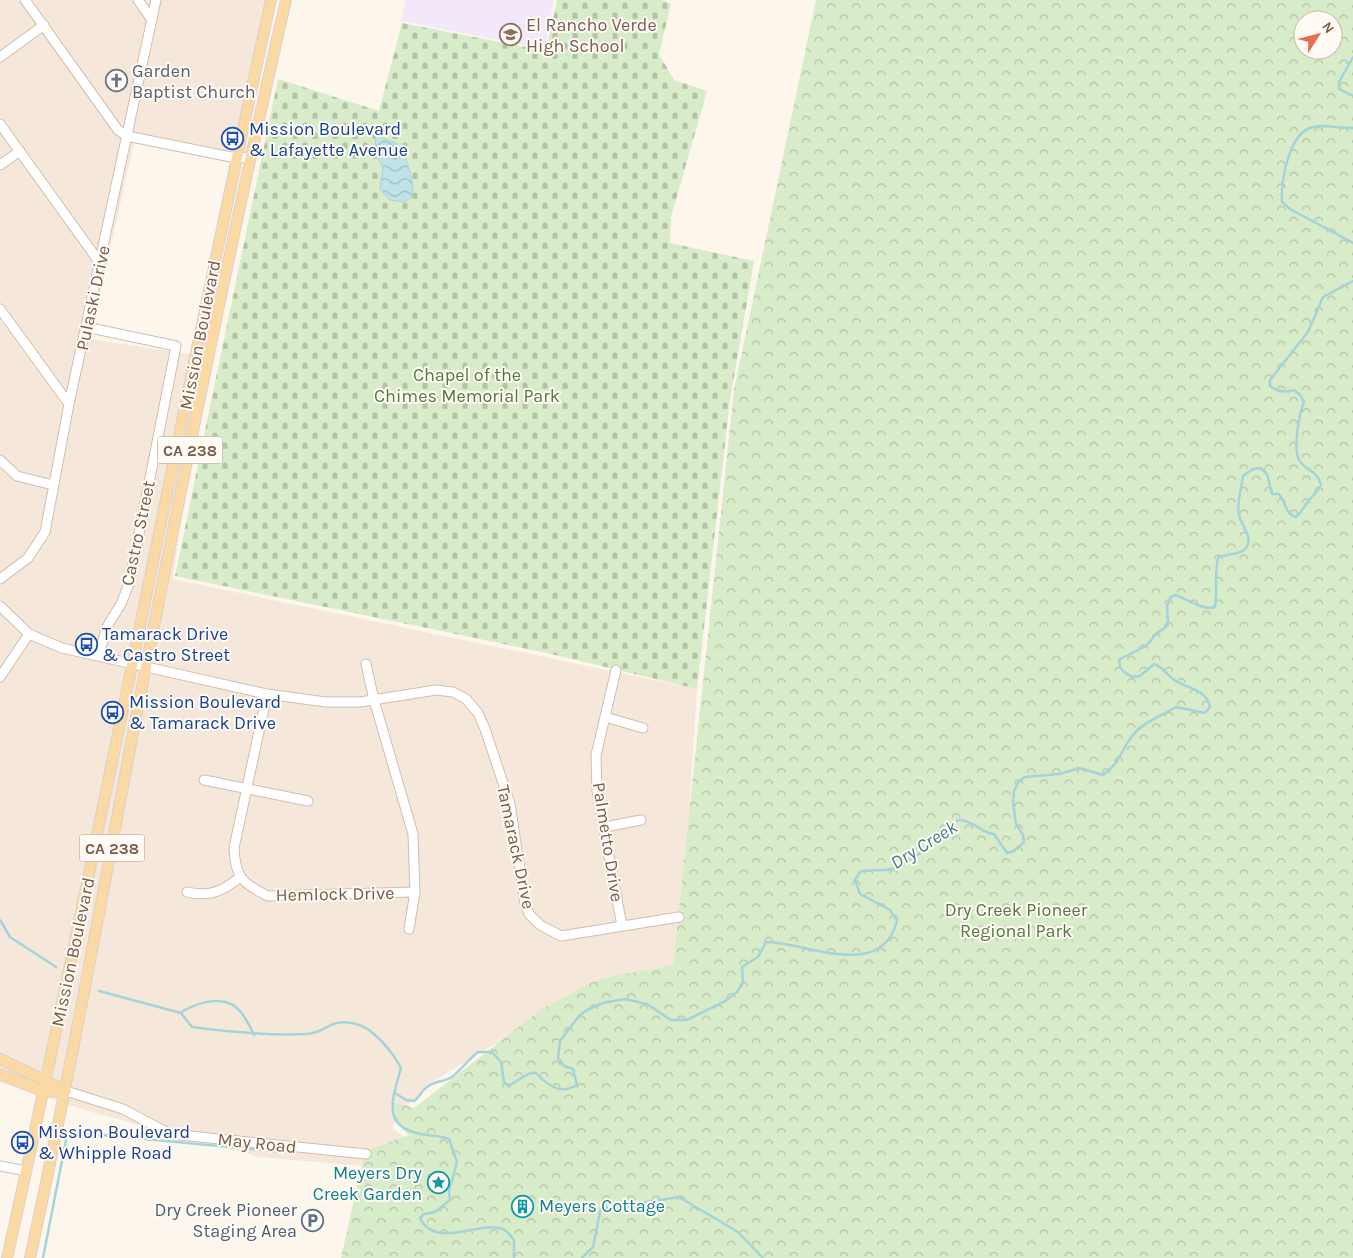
<svg xmlns="http://www.w3.org/2000/svg" width="1353" height="1258" viewBox="0 0 1353 1258" font-family="Karla,sans-serif">
  <style>
    .residential { fill: #f5e8da }
    .education { fill: #f3e8fa }
    .cemetery { fill: url(#cemetery-stones) }
    .park { fill: url(#park-crowns); fill-rule: evenodd }
    .water { fill: url(#water-waves); stroke: #a5d3da }
    .lines { fill: none; stroke-linecap: round; stroke-linejoin: round }
    .stream { stroke: #a5d3da; stroke-width: 2.5 }
    .minor-casing { stroke: #d1beb0; stroke-width: 11 }
    .major-casing { stroke: #dad1cd; stroke-width: 12 }
    .minor { stroke: #fff; stroke-width: 9 }
    .major { stroke: #fbd9a5; stroke-width: 10 }
    .labels { text-anchor: middle; dominant-baseline: central; stroke-width: 4; stroke-linejoin: round; paint-order: stroke }
    .shield { fill: #fffaf3; stroke: #a28b7f; stroke-width: 1 }
    .shield-label { font-size: 16px; font-weight: bold; fill: #7a5c4d }
    .education-label { font-size: 18px; fill: #785e54; stroke: #fffaf3; text-anchor: start }
    .worship-label { font-size: 18px; fill: #5b616d; stroke: #fffaf3; text-anchor: start }
    .transit-label { font-size: 18px; fill: #164399; stroke: #fffaf3; text-anchor: start }
    .street-label { font-size: 18px; fill: #7a5c4d; stroke: #fffaf3 }
    .park-label { font-size: 18px; fill: #537a41; stroke: #fffaf3 }
    .culture-label { font-size: 18px; fill: #0d838f; stroke: #fffaf3; text-anchor: end }
    .service-label { font-size: 18px; fill: #4e5e75; stroke: #fffaf3; text-anchor: end }
    .water-label { font-size: 19px; font-style: italic; fill: #437c86; stroke: #fffaf3 }
  </style>
  <defs>
    <pattern id="cemetery-stones" width="16" height="16" patternUnits="userSpaceOnUse" patternTransform="scale(1.25)"><rect width="16" height="16" fill="#d8ecc9"/><path d="M2 7V4a2 2 0 0 1 4 0v3zM10 15v-3a2 2 0 0 1 4 0v3z" fill="#b4c2a5"/></pattern>
    <pattern id="park-crowns" width="20" height="18" patternUnits="userSpaceOnUse" patternTransform="scale(1.25)"><rect width="20" height="18" fill="#d8ecc9"/><path d="M2 6a3 3 0 1 1 6 0M12 15a3 3 0 1 1 6 0" fill="none" stroke="#b4c2a5"/></pattern>
    <pattern id="water-waves" width="16" height="10" patternUnits="userSpaceOnUse" patternTransform="scale(1.25)"><rect width="16" height="10" fill="#bfe3e8"/><path d="M0 5q4-4 8 0t8 0" fill="none" stroke="#a0bbbe"/></pattern>
  </defs>
  <rect width="100%" height="100%" fill="#fdf6ec"/>
  <path class="residential" d="M0,0h271l-33,164 -104,-21 -44,196 111,17 -28,223 524,110 -8,124 -18,171 -158,49 -86,52 -18,19 -17,24 15,11 -34,28 -113,-10 -169,-45 -91,-30z"/>
  <path class="education" d="M406,0h148l-10,49 -143,-28z"/>
  <path class="cemetery" d="M557,0h106l8,4 -12,50 15,26 33,11 -36,126 -1,26 84,18 -24,139 -33,289 -150,-36 -372,-77 103,-497 101,32 23,-88 144,28z"/>
  <path class="park" d="M816,0h537v1258h-1012l24,-107 44,-16 -16,-15 2,-18 19,6 128,-99 57,-30 74,-14 61,-575zM1303,20h30v30h-30z"/>
  <path class="water" d="M379,134c4,7 13,5 19,11 8,7 18,43 14,52l-8,5 -14,-2 -10,-11 3,-21 -9,-19 2,-13z"/>
  <g class="lines">
    <path class="stream" d="M1353,57l-14,25v7l14,7
      M1353,128c-14,1 -30,-5 -43,0 -22,8 -29,54 -28,74l8,7 63,34
      M0,920l10,17 46,30
      M99,991l82,22 11,14c38,5 75,9 114,7 21,-1 24,-17 50,-10 18,4 37,29 45,44 -7,28 -22,58 20,66 10,2 18,1 28,5l8,23 -8,29 1,9 -15,12 -11,2 -4,4c15,32 59,2 83,11 4,2 8,7 11,11v18
      M182,1012c12,-8 34,-15 49,-8 11,5 18,21 23,31
      M395,1093l11,7 8,1c6,-4 7,-10 13,-14 7,-6 17,-5 25,-10 9,-7 17,-18 26,-25h14l9,10 3,20 4,4 22,-13h6c12,13 25,22 41,12l-4,-16 -9,-3 -6,-8 2,-17 19,-25 8,-6 16,-7 21,-4 23,5 24,16h16l38,-19 12,-9 6,-9 -1,-16 16,-10 8,-15c40,0 115,40 131,-21l-7,-11 -30,-16 -5,-14 5,-8c9,-3 17,-1 26,-2 12,-1 29,-13 38,-20 7,-6 29,-29 35,-30 14,0 22,13 35,14l13,19 7,-2 10,-9 -1,-7 -7,-11 -3,-22 1,-11 5,-10 6,-4 35,-3 19,-6 24,7c17,-12 18,-25 30,-40 10,-13 29,-19 43,-28l29,6 5,-6c-4,-19 -24,-18 -37,-28 -7,-5 -11,-13 -19,-15l-14,12 -7,1c-8,-3 -16,-9 -13,-18l26,-13 11,-13 9,-6 2,-3 -1,-18 4,-9 5,-2c11,4 27,16 39,12 3,-17 -1,-32 3,-49 9,-5 24,-3 28,-10 8,-10 -5,-23 -7,-33 -3,-11 3,-28 4,-39l10,-7 8,-1 6,6 5,20h7c8,9 5,20 17,23 7,-6 9,-13 15,-19 4,-5 7,-7 10,-13 -4,-16 -16,-14 -22,-25 -6,-11 0,-47 5,-58l-4,-7 -6,-5c-10,3 -17,2 -24,-4v-6l38,-48 15,-35 30,-16
      M81,1133l213,20
      M43,1258l24,-123
      M582,1258l11,-11 8,-40 24,2 16,-6 38,-6 59,35 25,26"/>
    <defs>
      <path id="minor" d="M25,0l93,130 9,6 109,22 14,-1
        M138,0l14,20
        M0,57l44,-32
        M0,124l100,139
        M0,165l20,-14
        M0,309l69,95
        M86,327l90,19 -47,238 -8,20 -13,21 -10,31
        M0,460l17,16 36,9
        M0,579l28,-21 17,-26 24,-128 87,-404
        M0,606l29,28 33,14 205,46 59,8h34l76,-12 17,2 13,7 12,14 7,16 25,75 15,99 4,11 11,11 21,11 118,-19
        M366,664l8,36 39,134 2,58 -6,37
        M616,670l-20,85 1,36 25,135
        M0,677l29,-43
        M267,694l-33,154c1,29 9,36 34,48l147,-4
        M605,717l38,11
        M204,780l104,21
        M605,827l36,-7
        M187,892c22,5 35,0 53,-15
        M66,1091l57,18 47,25 196,20
        M0,1166l26,5"/>
      <path id="major" d="M0,1059l66,32
        M0,1074l44,18 21,-1
        M7,1258c93,-418 172,-840 264,-1258
        M30,1258c38,-175 70,-350 103,-525 48,-245 97,-490 153,-733"/>
    </defs>
    <use href="#minor" class="minor-casing"/>
    <use href="#major" class="major-casing"/>
    <use href="#minor" class="minor"/>
    <use href="#major" class="major"/>
  </g>
  <defs>
    <symbol id="school-ring" viewBox="-11 -11 22 22"><circle r="9.5" fill="#fffaf3" stroke="#8d6e63" stroke-width="1.5"/><path d="M0-5L7-2L0 1L-7-2ZM-4 1L0 2.5L4 1V4Q0 6-4 4Z" fill="#8d6e63"/></symbol>
    <symbol id="church-ring" viewBox="-11 -11 22 22"><circle r="9.5" fill="#fffaf3" stroke="#6b7280" stroke-width="1.5"/><path d="M-1.2-6h2.4v3.5h3.3v2.4h-3.3V6h-2.4V-.1h-3.3v-2.4h3.3Z" fill="#6b7280"/></symbol>
    <symbol id="bus-ring" viewBox="-11 -11 22 22"><circle r="9.5" fill="#fffaf3" stroke="#1a4fb4" stroke-width="1.5"/><path d="M-5-6H5V4H4V6H2V4H-2V6H-4V4H-5ZM-3.5-4V0h7V-4ZM-3.5 1.2v1.5H-2V1.2ZM2 1.2v1.5H3.5V1.2Z" fill="#1a4fb4"/></symbol>
    <symbol id="sight-ring" viewBox="-11 -11 22 22"><circle r="9.5" fill="#fffaf3" stroke="#0f9aa8" stroke-width="1.5"/><path d="M0-6L1.8-2.2L6-1.7L2.9 1.2L3.7 5.4L0 3.3L-3.7 5.4L-2.9 1.2L-6-1.7L-1.8-2.2Z" fill="#0f9aa8"/></symbol>
    <symbol id="building-ring" viewBox="-11 -11 22 22"><circle r="9.5" fill="#fffaf3" stroke="#0f9aa8" stroke-width="1.5"/><path d="M-4-6H4V6H1V3H-1V6H-4ZM-2.5-4.3h1.7v1.8h-1.7ZM.8-4.3h1.7v1.8H.8ZM-2.5-1h1.7V.8h-1.7ZM.8-1h1.7V.8H.8Z" fill="#0f9aa8"/></symbol>
    <symbol id="parking-ring" viewBox="-11 -11 22 22"><circle r="9.5" fill="#fffaf3" stroke="#5c6f8a" stroke-width="1.5"/><path d="M-3.5-5.5H1a3.5 3.5 0 0 1 0 7H-1V5.5H-3.5ZM-1-3.4V-.6H.8a1.4 1.4 0 0 0 0-2.8Z" fill="#5c6f8a"/></symbol>
  </defs>
  <g fill-rule="evenodd">
    <use href="#school-ring" x="498" y="22" width="25" height="25"/>
    <use href="#church-ring" x="104" y="68" width="25" height="25"/>
    <use href="#bus-ring" x="220" y="126" width="25" height="25"/>
    <use href="#bus-ring" x="74" y="632" width="25" height="25"/>
    <use href="#bus-ring" x="100" y="700" width="25" height="25"/>
    <use href="#bus-ring" x="10" y="1130" width="25" height="25"/>
    <use href="#sight-ring" x="426" y="1170" width="25" height="25"/>
    <use href="#building-ring" x="510" y="1194" width="25" height="25"/>
    <use href="#parking-ring" x="300" y="1208" width="25" height="25"/>
  </g>
  <g class="labels">
    <g class="shield">
      <rect x="157.5" y="436.5" width="65" height="27" rx="4"/>
      <rect x="79.5" y="834.5" width="65" height="27" rx="4"/>
    </g>
    <g class="shield-label">
      <text x="190" y="450">CA 238</text>
      <text x="112" y="848">CA 238</text>
    </g>
    <g class="education-label">
      <text x="526" y="25">El Rancho Verde<tspan x="526" dy="21">High School</tspan></text>
    </g>
    <g class="worship-label">
      <text x="132" y="71">Garden<tspan x="132" dy="21">Baptist Church</tspan></text>
    </g>
    <g class="transit-label">
      <text x="249" y="129">Mission Boulevard<tspan x="249" dy="21">&amp; Lafayette Avenue</tspan></text>
      <text x="102" y="634">Tamarack Drive<tspan x="102" dy="21">&amp; Castro Street</tspan></text>
      <text x="129" y="702">Mission Boulevard<tspan x="129" dy="21">&amp; Tamarack Drive</tspan></text>
      <text x="38" y="1132">Mission Boulevard<tspan x="38" dy="21">&amp; Whipple Road</tspan></text>
    </g>
    <g class="street-label">
      <text transform="translate(93 298) rotate(-78)">Pulaski Drive</text>
      <text transform="translate(200 335) rotate(-79)">Mission Boulevard</text>
      <text transform="translate(138 533) rotate(-78)">Castro Street</text>
      <text transform="translate(608 842) rotate(81)">Palmetto Drive</text>
      <text transform="translate(516 847) rotate(78)">Tamarack Drive</text>
      <text transform="translate(335 894) rotate(-1)">Hemlock Drive</text>
      <text transform="translate(73 952) rotate(-78)">Mission Boulevard</text>
      <text transform="translate(257 1143) rotate(6)">May Road</text>
    </g>
    <g class="park-label">
      <text x="467" y="375">Chapel of the<tspan x="467" dy="21">Chimes Memorial Park</tspan></text>
      <text x="1016" y="910">Dry Creek Pioneer<tspan x="1016" dy="21">Regional Park</tspan></text>
    </g>
    <g class="culture-label">
      <text x="422" y="1173">Meyers Dry<tspan x="422" dy="21">Creek Garden</tspan></text>
      <text x="539" y="1206" text-anchor="start">Meyers Cottage</text>
    </g>
    <g class="service-label">
      <text x="297" y="1210">Dry Creek Pioneer<tspan x="297" dy="21">Staging Area</tspan></text>
    </g>
    <g class="water-label">
      <text transform="translate(924 845) rotate(-32)">Dry Creek</text>
    </g>
  </g>
  <g transform="translate(1318 35) rotate(54)"><circle r="24" fill="#fffaf3" stroke="#cabbb1"/>
  <path d="M0-4L9 19L0 12L-9 19Z" fill="#e76f51"/>
  <text y="-8" font-size="14" font-weight="bold" text-anchor="middle" fill="#7a5c4d">N</text>
  </g>
</svg>
